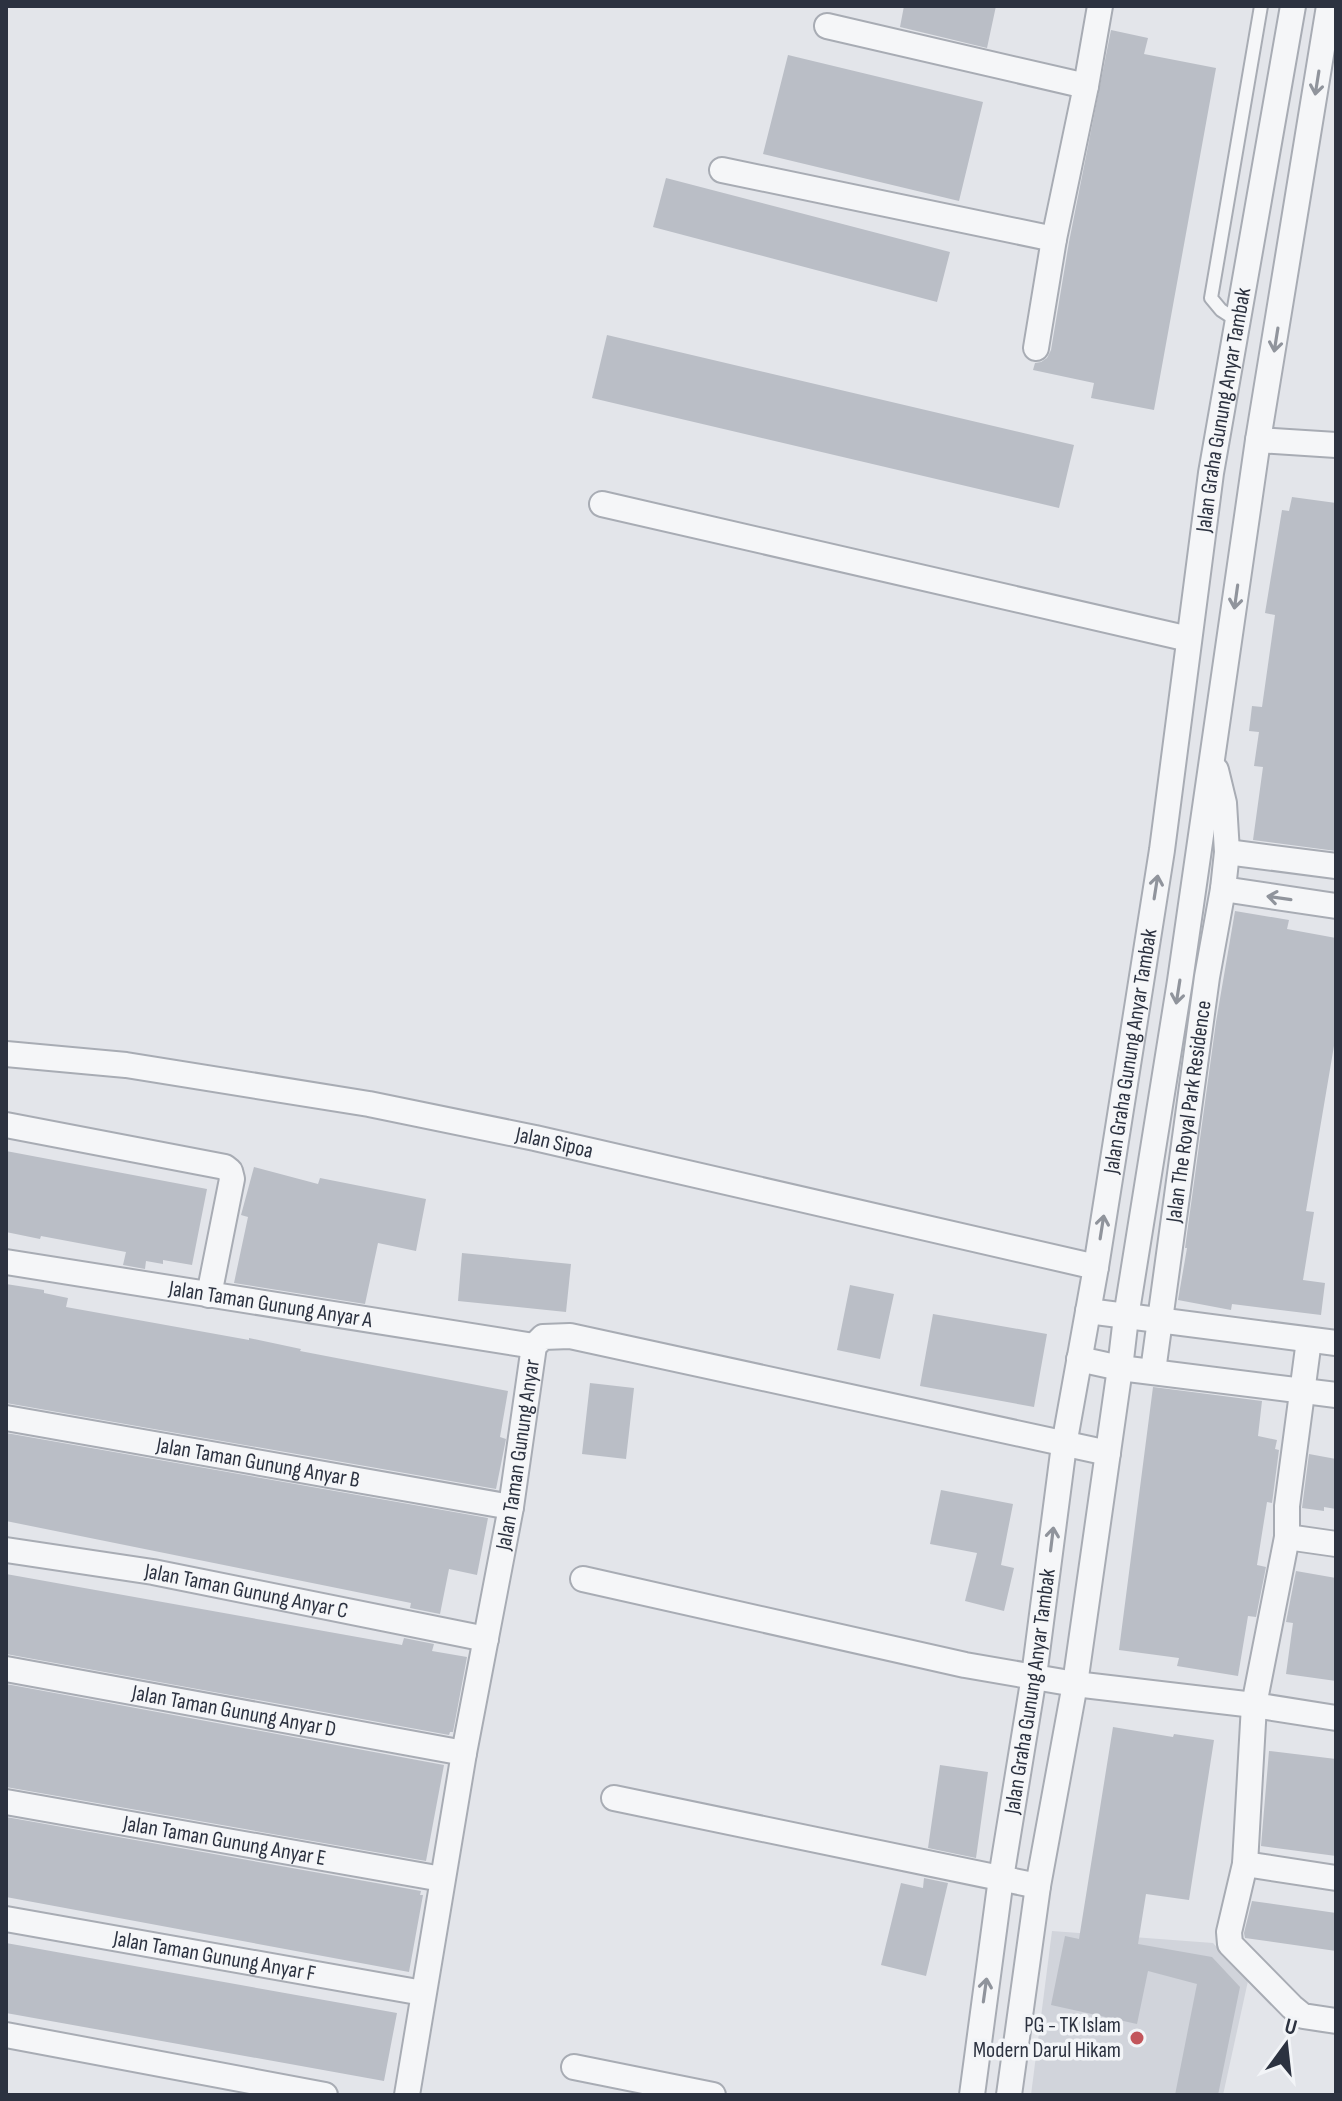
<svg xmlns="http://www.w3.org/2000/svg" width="1342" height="2101" viewBox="0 0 1342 2101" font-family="'Sofia Sans Condensed',sans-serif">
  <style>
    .built { fill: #d1d4db }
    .building { fill: #babec6 }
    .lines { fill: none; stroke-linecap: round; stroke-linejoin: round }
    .service-casing { stroke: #a8acb4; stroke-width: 16 }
    .minor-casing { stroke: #a8acb4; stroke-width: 28 }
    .service { stroke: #f5f6f8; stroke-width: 12 }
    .minor { stroke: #f5f6f8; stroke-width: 24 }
    .oneway { stroke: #90949c }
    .poi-dot { fill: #c2555b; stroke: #f2f4f7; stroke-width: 3 }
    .labels { text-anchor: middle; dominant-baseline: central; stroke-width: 7; stroke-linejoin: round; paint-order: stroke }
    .street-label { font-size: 22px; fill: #2c3240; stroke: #f2f4f7 }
    .poi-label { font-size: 22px; fill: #2c3240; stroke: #f2f4f7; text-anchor: end }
  </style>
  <rect width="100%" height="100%" fill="#e3e5ea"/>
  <path class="built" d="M1052,1931l161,12 35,38 -25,114h-192z"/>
  <path class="building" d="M904,6h92l-9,42 -87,-21z
    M1111,30l37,8 -4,16 72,14 -62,342 -63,-12 3,-15 -61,-13 2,-7 6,-1 6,-4 4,-8 18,-108z
    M788,55l195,47 -24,99 -196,-47z
    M666,178l284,74 -13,50 -284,-75z
    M607,335l467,110 -15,63 -467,-110z
    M1292,497l44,6v348l-83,-11 10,-73 -9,-1 5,-34 -10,-1 3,-25 10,1 13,-92 -10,-2 17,-103 7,1z
    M1235,911l54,9 -2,9 49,9v96l-30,177 8,1 -11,68 22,3 -4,32 -89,-11 -1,6 -53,-10 9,-52h-2l31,-226z
    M6,1151l201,38 -15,76 -29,-5v4l-17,-3 -1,8 -22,-4 3,-13 -85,-16 -1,3 -34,-7z
    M254,1167l64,17 2,-6 106,21 -10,52 -38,-8 -13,61 -131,-21 14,-66 -7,-2z
    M462,1253l109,11 -5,48 -108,-11z
    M6,1284l38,6v3l24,5 -2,9 183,33v-2l52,11 -1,2 208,40 -8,46 6,2 -10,50 -490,-86z
    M850,1285l44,9 -14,65 -43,-9z
    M933,1314l114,20 -13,73 -114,-21z
    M590,1383l44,5 -8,71 -44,-5z
    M1153,1387l109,14 -4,35 19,4 -2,9 4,1 -7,53 -5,-1 -10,63 9,2 -10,50 -8,-1 -10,60 -61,-10 2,-8 -60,-8z
    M6,1433l482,85 -11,57 -28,-6 -9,45 -30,-6 1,-5 -405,-82z
    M1309,1454l27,5v50l-12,-2v4l-22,-3z
    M941,1490l72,14 -12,61 13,3 -10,43 -39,-10 12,-48 -47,-9z
    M1296,1571l40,7v103l-50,-7 7,-51 -7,-1z
    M6,1574l396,71 2,-7 30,6 -2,7 35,6 -14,75h-3l-1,3 -443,-81z
    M6,1684l438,81 -18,96 -420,-74z
    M1113,1727l60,10 1,-3 40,6 -25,160 -43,-6 -8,50 74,13 28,30 -22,108h-43l22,-111 -49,-13 -11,53 -86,-19 14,-69 14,3z
    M1269,1751l67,8v97l-75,-10z
    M940,1765l48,7 -12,86 -48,-10z
    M6,1817l415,74 -1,4h3l-14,77 -403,-75z
    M924,1878l24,5 -22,93 -45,-11 20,-82 22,5z
    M1252,1901l84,12v38l-91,-13 -1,-5z
    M6,1943l391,70 -13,68 -378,-68z"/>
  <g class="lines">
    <defs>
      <path id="service" d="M1238,321l-17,-11 -10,-12 50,-292"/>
      <g id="minor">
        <path d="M827,26l259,60"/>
        <path d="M722,170l332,69"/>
        <path d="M1036,348l18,-109 32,-153 14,-80"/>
        <path d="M1258,440l78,5"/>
        <path d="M602,504l587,135"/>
        <path d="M1227,852l109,14"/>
        <path d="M1223,889l113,17"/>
        <path id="s1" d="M6,1054l120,11 243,39 166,34 561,129"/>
        <path d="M6,1125l219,42 5,4 2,8 -23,116"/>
        <path id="s2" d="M6,1262l528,84"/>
        <path d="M1088,1311l248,32"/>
        <path d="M1309,1340l-22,166v31l-33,168 -9,159 -16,68 1,12 62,63 11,9 33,5"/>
        <path d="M1079,1359l41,9 216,27"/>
        <path id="s3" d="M1153,1371l54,-394 16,-88 4,-37 -3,-49 -8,-33"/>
        <path id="s4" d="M6,1418l505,89"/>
        <path d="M1287,1537l49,7"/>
        <path id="s5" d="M6,1550l147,22 333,67"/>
        <path d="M583,1579l382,86 110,19 179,21 82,13"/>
        <path id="s6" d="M6,1669l458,84"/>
        <path d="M614,1798l424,88"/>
        <path id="s7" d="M6,1802l436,77"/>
        <path d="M1245,1864l91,14"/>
        <path id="s8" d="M6,1919l417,74"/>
        <path d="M6,2035l319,60"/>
        <path d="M574,2067l139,28"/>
        <path id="s9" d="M407,2095l57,-342 47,-246 23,-161 9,-9 27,-1 538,117"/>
        <path id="s10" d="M972,2095l29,-217 33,-202 30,-231 32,-178 66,-417 49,-377 82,-467"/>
        <path d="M1009,2095l29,-209 37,-202 45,-316 6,-51 54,-336 78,-541 71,-434"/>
      </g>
    </defs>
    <use href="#service" class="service-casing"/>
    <use href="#minor" class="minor-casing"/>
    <use href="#service" class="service"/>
    <use href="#minor" class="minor"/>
  </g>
  <defs><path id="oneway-shaft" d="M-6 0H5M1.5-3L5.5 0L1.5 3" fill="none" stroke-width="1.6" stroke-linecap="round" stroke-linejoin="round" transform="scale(2)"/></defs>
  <g class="oneway">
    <use href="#oneway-shaft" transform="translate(1317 83) rotate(99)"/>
    <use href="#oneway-shaft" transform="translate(1276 340) rotate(99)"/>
    <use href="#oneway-shaft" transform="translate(1236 597) rotate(98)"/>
    <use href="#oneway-shaft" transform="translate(1156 887) rotate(-81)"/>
    <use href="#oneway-shaft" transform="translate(1279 898) rotate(-172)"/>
    <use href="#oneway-shaft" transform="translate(1178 992) rotate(99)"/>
    <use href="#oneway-shaft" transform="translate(1102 1227) rotate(-81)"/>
    <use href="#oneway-shaft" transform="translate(1052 1539) rotate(-83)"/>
    <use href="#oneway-shaft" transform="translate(985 1990) rotate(-82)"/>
  </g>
  <circle class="poi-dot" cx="1137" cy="2038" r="8"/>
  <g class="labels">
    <g class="street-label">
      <text stroke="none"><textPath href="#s10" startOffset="1704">Jalan Graha Gunung Anyar Tambak</textPath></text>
      <text stroke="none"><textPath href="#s10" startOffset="1056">Jalan Graha Gunung Anyar Tambak</textPath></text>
      <text stroke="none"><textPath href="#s3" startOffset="262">Jalan The Royal Park Residence</textPath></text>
      <text stroke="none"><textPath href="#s1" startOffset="556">Jalan Sipoa</textPath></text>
      <text stroke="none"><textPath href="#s2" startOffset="268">Jalan Taman Gunung Anyar A</textPath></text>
      <text stroke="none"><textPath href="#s9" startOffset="650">Jalan Taman Gunung Anyar</textPath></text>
      <text stroke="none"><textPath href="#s4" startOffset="256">Jalan Taman Gunung Anyar B</textPath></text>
      <text stroke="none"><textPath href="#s5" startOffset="244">Jalan Taman Gunung Anyar C</textPath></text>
      <text stroke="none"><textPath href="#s10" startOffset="408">Jalan Graha Gunung Anyar Tambak</textPath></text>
      <text stroke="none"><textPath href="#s6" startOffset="232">Jalan Taman Gunung Anyar D</textPath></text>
      <text stroke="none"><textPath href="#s7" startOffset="222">Jalan Taman Gunung Anyar E</textPath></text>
      <text stroke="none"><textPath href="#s8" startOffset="212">Jalan Taman Gunung Anyar F</textPath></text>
    </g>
    <g class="poi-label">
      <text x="1121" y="2025">PG - TK Islam<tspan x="1121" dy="25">Modern Darul Hikam</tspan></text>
    </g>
  </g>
  <rect width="1342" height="2101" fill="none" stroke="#2c3240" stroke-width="16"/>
  <g transform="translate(1286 2045) rotate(15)" stroke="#f2f4f7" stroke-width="6" paint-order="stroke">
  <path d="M0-6L14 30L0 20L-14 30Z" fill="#2c3240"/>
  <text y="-12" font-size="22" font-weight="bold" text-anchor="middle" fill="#2c3240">U</text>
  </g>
</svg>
